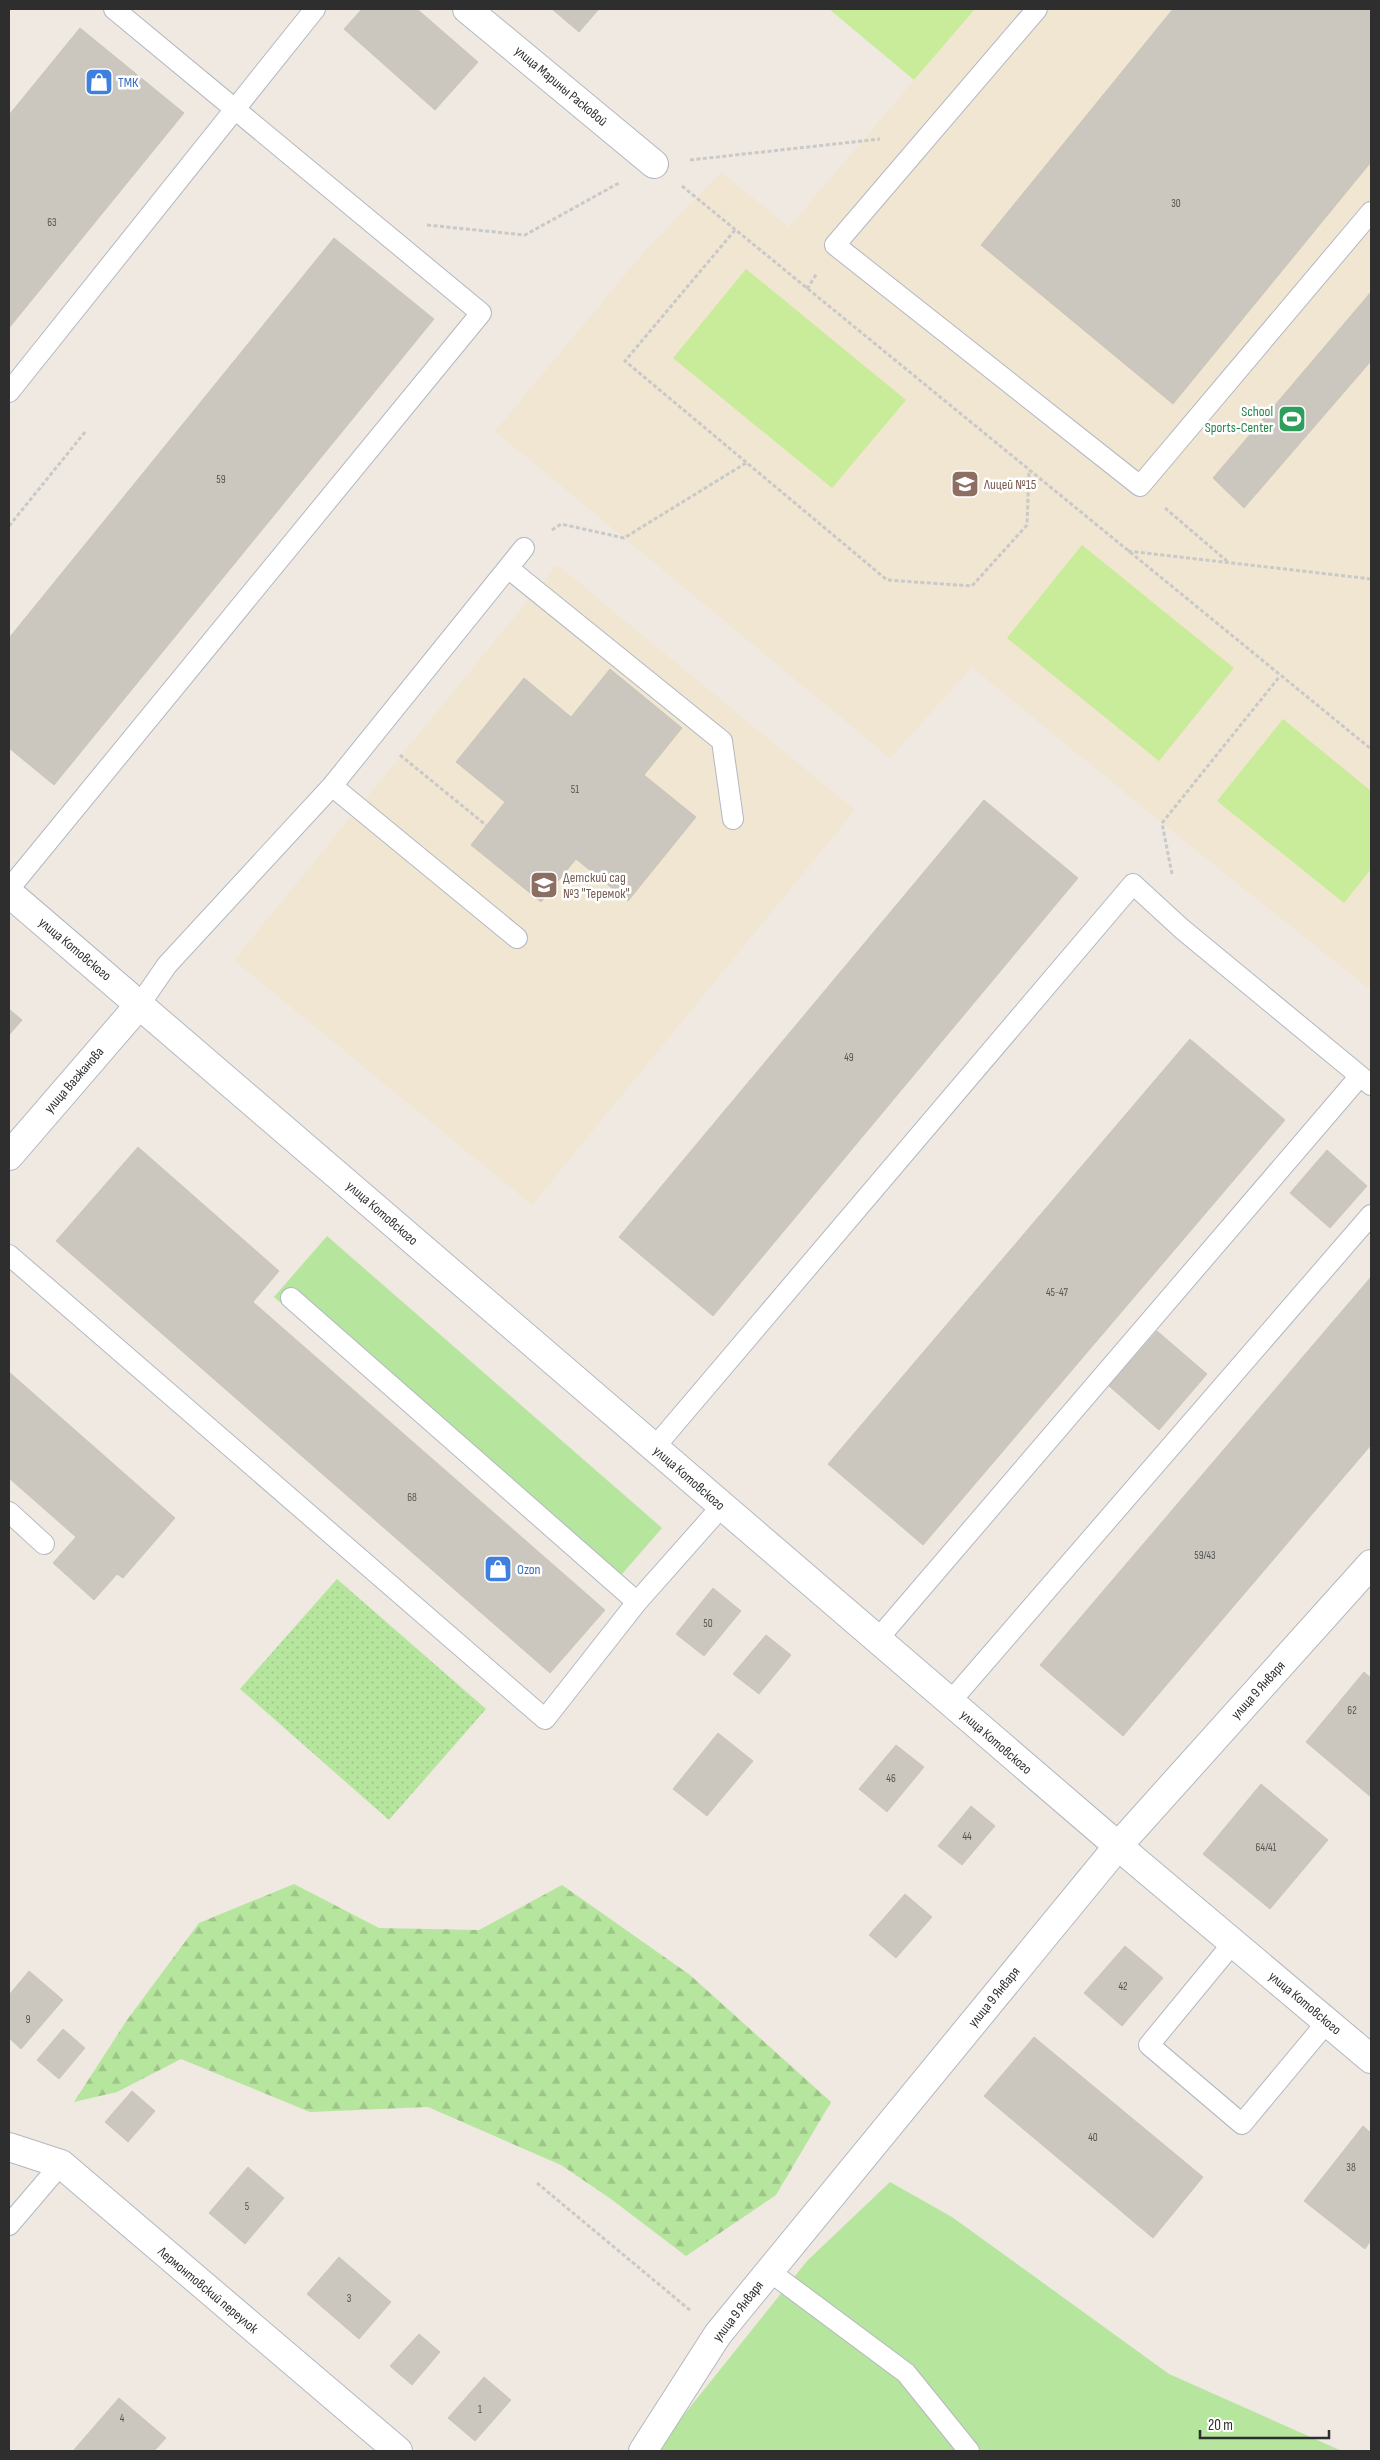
<svg xmlns="http://www.w3.org/2000/svg" width="1380" height="2460" viewBox="0 0 1380 2460" font-family="'Sofia Sans Condensed',sans-serif">
  <style>
    .education { fill: #f0e6d1 }
    .grass { fill: #b6e59e }
    .forest { fill: url(#forest-firs) }
    .park { fill: url(#park-dots) }
    .pitch { fill: #c9ec9a }
    .building { fill: #cbc7bf; stroke: #cbc5ba }
    .lines { fill: none; stroke-linecap: round; stroke-linejoin: round }
    .service-casing { stroke: #b4b7c1; stroke-width: 22 }
    .minor-casing { stroke: #b4b7c1; stroke-width: 30 }
    .tertiary-casing { stroke: #b4b7c1; stroke-width: 30 }
    .path { stroke: #c9c9c9; stroke-width: 3; stroke-dasharray: 4 2.5; stroke-linecap: butt }
    .service { stroke: #fff; stroke-width: 20 }
    .minor { stroke: #fff; stroke-width: 28 }
    .tertiary { stroke: #fff; stroke-width: 28 }
    .labels { text-anchor: middle; dominant-baseline: central; stroke-width: 5; stroke-linejoin: round; paint-order: stroke }
    .number-label { font-size: 11px; fill: #555452 }
    .shop-label { font-size: 14px; fill: #366cbe; stroke: #fff; text-anchor: start }
    .street-label { font-size: 14px; fill: #2e2e2e; stroke: #fff }
    .leisure-label { font-size: 14px; fill: #27864d; stroke: #fff; text-anchor: end }
    .education-label { font-size: 14px; fill: #785e54; stroke: #fff; text-anchor: start }
  </style>
  <defs>
    <pattern id="forest-firs" width="22" height="20" patternUnits="userSpaceOnUse" patternTransform="scale(1.25)"><rect width="22" height="20" fill="#b6e59e"/><path d="M5 1l3.5 6h-7zM16 11l3.5 6h-7z" fill="#9dc588"/></pattern>
    <pattern id="park-dots" width="8" height="8" patternUnits="userSpaceOnUse" patternTransform="scale(1.25)"><rect width="8" height="8" fill="#b6e59e"/><path d="M2 2h.1M6 6h.1" fill="none" stroke="#9dc588" stroke-width="1.8" stroke-linecap="round"/></pattern>
  </defs>
  <rect width="100%" height="100%" fill="#efe9e1"/>
  <path class="education" d="M975,9h396v981l-209,-167 -190,-156 -82,91 -395,-327 149,-179 77,-80 68,55z
    M557,565l298,245 -323,395 -298,-245z"/>
  <path class="grass" d="M327,1236l335,292 -53,61 -335,-292z
    M890,2182l62,35 217,157 173,77h-687l152,-190z"/>
  <path class="forest" d="M294,1884l85,44 100,2 83,-45 128,90 141,127 -55,93 -90,61 -75,-57 -50,-34 -133,-58 -118,5 -129,-53 -64,33 -43,10 53,-82 72,-97z"/>
  <path class="park" d="M337,1579l149,130 -97,111 -149,-131z"/>
  <path class="pitch" d="M829,9h146l-61,71z
    M746,269l160,131 -74,88 -159,-130z
    M1082,545l152,123 -75,93 -152,-123z
    M1283,719l88,72v78l-27,34 -127,-102z"/>
  <path class="building" d="M362,9h55l61,53 -43,48 -91,-81z
    M552,9h47l-20,23z
    M1173,9h198v153l-198,242 -192,-159z
    M80,28l104,85 -175,215v-213z
    M334,238l100,81 -380,466 -45,-37v-110z
    M1371,292v69l-127,147 -31,-30z
    M610,669l72,59 -38,47 52,42 -68,84 -52,-42 -35,43 -70,-57 34,-43 -49,-40 68,-84 47,39z
    M984,800l94,78 -365,438 -94,-79z
    M9,1009l13,11 -13,15z
    M1190,1039l95,81 -362,425 -95,-81z
    M138,1147l141,124 -26,31 352,308 -55,63 -494,-432z
    M1327,1150l40,36 -37,42 -40,-35z
    M1371,1277v168l-248,291 -83,-71z
    M1157,1331l50,43 -48,56 -50,-44z
    M9,1372l166,146 -52,60 -6,-4 -23,26 -41,-37 23,-26 -67,-59z
    M713,1588l28,23 -37,45 -28,-22z
    M766,1635l25,20 -32,39 -26,-20z
    M1364,1672l7,6v119l-65,-55z
    M718,1733l35,28 -46,55 -34,-27z
    M896,1745l28,22 -37,45 -28,-23z
    M1261,1784l67,56 -58,69 -67,-55z
    M971,1806l24,20 -33,39 -24,-19z
    M905,1894l27,23 -36,41 -27,-23z
    M1125,1946l38,32 -41,48 -38,-33z
    M29,1971l34,29 -42,49 -12,-11v-43z
    M63,2029l22,19 -26,31 -22,-19z
    M1034,2037l169,140 -50,61 -169,-142z
    M132,2091l23,20 -27,31 -23,-20z
    M1363,2126l8,7v107l-6,9 -61,-48z
    M248,2167l36,31 -39,46 -36,-31z
    M339,2257l52,45 -32,37 -52,-45z
    M419,2334l21,18 -28,33 -22,-19z
    M484,2377l27,23 -36,41 -27,-23z
    M119,2398l47,40 -12,13h-81z"/>
  <g class="lines">
    <defs>
      <path id="service" d="M1037,9l-202,236 305,241 231,-274
        M9,392l306,-383
        M508,568l214,173 11,78
        M332,786l185,152
        M9,889l472,-576 -367,-304
        M140,1004l27,-39 165,-179 192,-238
        M9,1255l536,464 92,-117 85,-96
        M291,1298l346,304
        M654,1448l479,-564 49,45 189,156
        M9,1512l35,32
        M877,1640l483,-564
        M950,1702l421,-487
        M1233,1943l-84,102 93,79 85,-102
        M9,2225l52,-61
        M769,2271l137,102 63,78"/>
      <path id="minor" d="M467,9l187,155
        M9,1156l131,-152
        M9,2147l52,17 337,287
        M643,2451l75,-117 400,-488 253,213"/>
      <path id="tertiary" d="M9,893l1109,953 253,-282"/>
    </defs>
    <use href="#service" class="service-casing"/>
    <use href="#minor" class="minor-casing"/>
    <use href="#tertiary" class="tertiary-casing"/>
    <path class="path" d="M690,160l190,-21
      M682,186l689,563
      M427,225l98,10 94,-52
      M735,230l-110,131 262,219 85,6 55,-61 2,-55
      M807,289l10,-16
      M1165,508l63,54
      M9,526l76,-94
      M552,530l9,-6 63,14 122,-75
      M1128,551l243,28
      M400,755l87,71
      M1172,874l-10,-51 118,-147
      M537,2183l154,128"/>
    <use href="#service" class="service"/>
    <use href="#minor" class="minor"/>
    <use href="#tertiary" class="tertiary"/>
  </g>
  <defs>
    <symbol id="shop-square" viewBox="-11 -11 22 22"><rect x="-9" y="-9" width="18" height="18" rx="4" fill="#3f7fe0" stroke="#fff"/><path d="M-5-2.5h2.3a2.7 3.5 0 0 1 5.4 0H5L5.5 6h-11ZM-1.5-2.5h3a1.5 2.3 0 0 0-3 0Z" fill="#fff"/></symbol>
    <symbol id="stadium-square" viewBox="-11 -11 22 22"><rect x="-9" y="-9" width="18" height="18" rx="4" fill="#2e9e5b" stroke="#fff"/><path d="M0-5a6.5 5 0 1 0 0 10a6.5 5 0 1 0 0-10ZM-3.5-1.8h7v3.6h-7Z" fill="#fff"/></symbol>
    <symbol id="school-square" viewBox="-11 -11 22 22"><rect x="-9" y="-9" width="18" height="18" rx="4" fill="#8d6e63" stroke="#fff"/><path d="M0-5L7-2L0 1L-7-2ZM-4 1L0 2.5L4 1V4Q0 6-4 4Z" fill="#fff"/></symbol>
  </defs>
  <g fill-rule="evenodd">
    <use href="#shop-square" x="83" y="66" width="32" height="32"/>
    <use href="#stadium-square" x="1276" y="403" width="32" height="32"/>
    <use href="#school-square" x="949" y="468" width="32" height="32"/>
    <use href="#school-square" x="528" y="869" width="32" height="32"/>
    <use href="#shop-square" x="482" y="1553" width="32" height="32"/>
  </g>
  <g class="labels">
    <g class="number-label">
      <text x="1176" y="203">30</text>
      <text x="52" y="222">63</text>
      <text x="221" y="479">59</text>
      <text x="575" y="789">51</text>
      <text x="849" y="1057">49</text>
      <text x="1057" y="1292">45-47</text>
      <text x="412" y="1497">68</text>
      <text x="1205" y="1555">59/43</text>
      <text x="708" y="1623">50</text>
      <text x="1352" y="1710">62</text>
      <text x="891" y="1778">46</text>
      <text x="967" y="1836">44</text>
      <text x="1266" y="1847">64/41</text>
      <text x="1123" y="1986">42</text>
      <text x="28" y="2019">9</text>
      <text x="1093" y="2137">40</text>
      <text x="1351" y="2167">38</text>
      <text x="247" y="2206">5</text>
      <text x="349" y="2298">3</text>
      <text x="480" y="2409">1</text>
      <text x="122" y="2418">4</text>
    </g>
    <g class="shop-label">
      <text x="118" y="82">ТМК</text>
      <text x="517" y="1569">Ozon</text>
    </g>
    <g class="street-label">
      <text transform="translate(561 86) rotate(40)">улица Марины Расковой</text>
      <text transform="translate(75 949) rotate(40)">улица Котовского</text>
      <text transform="translate(74 1080) rotate(-49)">улица Вагжанова</text>
      <text transform="translate(382 1213) rotate(41)">улица Котовского</text>
      <text transform="translate(689 1478) rotate(41)">улица Котовского</text>
      <text transform="translate(1258 1690) rotate(-48)">улица 9 Января</text>
      <text transform="translate(996 1742) rotate(41)">улица Котовского</text>
      <text transform="translate(994 1997) rotate(-51)">улица 9 Января</text>
      <text transform="translate(1305 2003) rotate(40)">улица Котовского</text>
      <text transform="translate(208 2290) rotate(40)">Лермонтовский переулок</text>
      <text transform="translate(738 2311) rotate(-52)">улица 9 Января</text>
    </g>
    <g class="leisure-label">
      <text x="1273" y="411">School<tspan x="1273" dy="16">Sports-Center</tspan></text>
    </g>
    <g class="education-label">
      <text x="984" y="484">Лицей №15</text>
      <text x="563" y="877">Детский сад<tspan x="563" dy="16">№3 "Теремок"</tspan></text>
    </g>
  </g>
  <rect width="1380" height="2460" fill="none" stroke="#2e2e2e" stroke-width="20"/>
  <path d="M1200 2430v8h129v-8" fill="none" stroke="#2e2e2e" stroke-width="2.5"/>
  <text x="1208" y="2430" font-size="15" fill="#2e2e2e" stroke="#ffffff" stroke-width="4" paint-order="stroke">20 m</text>
</svg>
